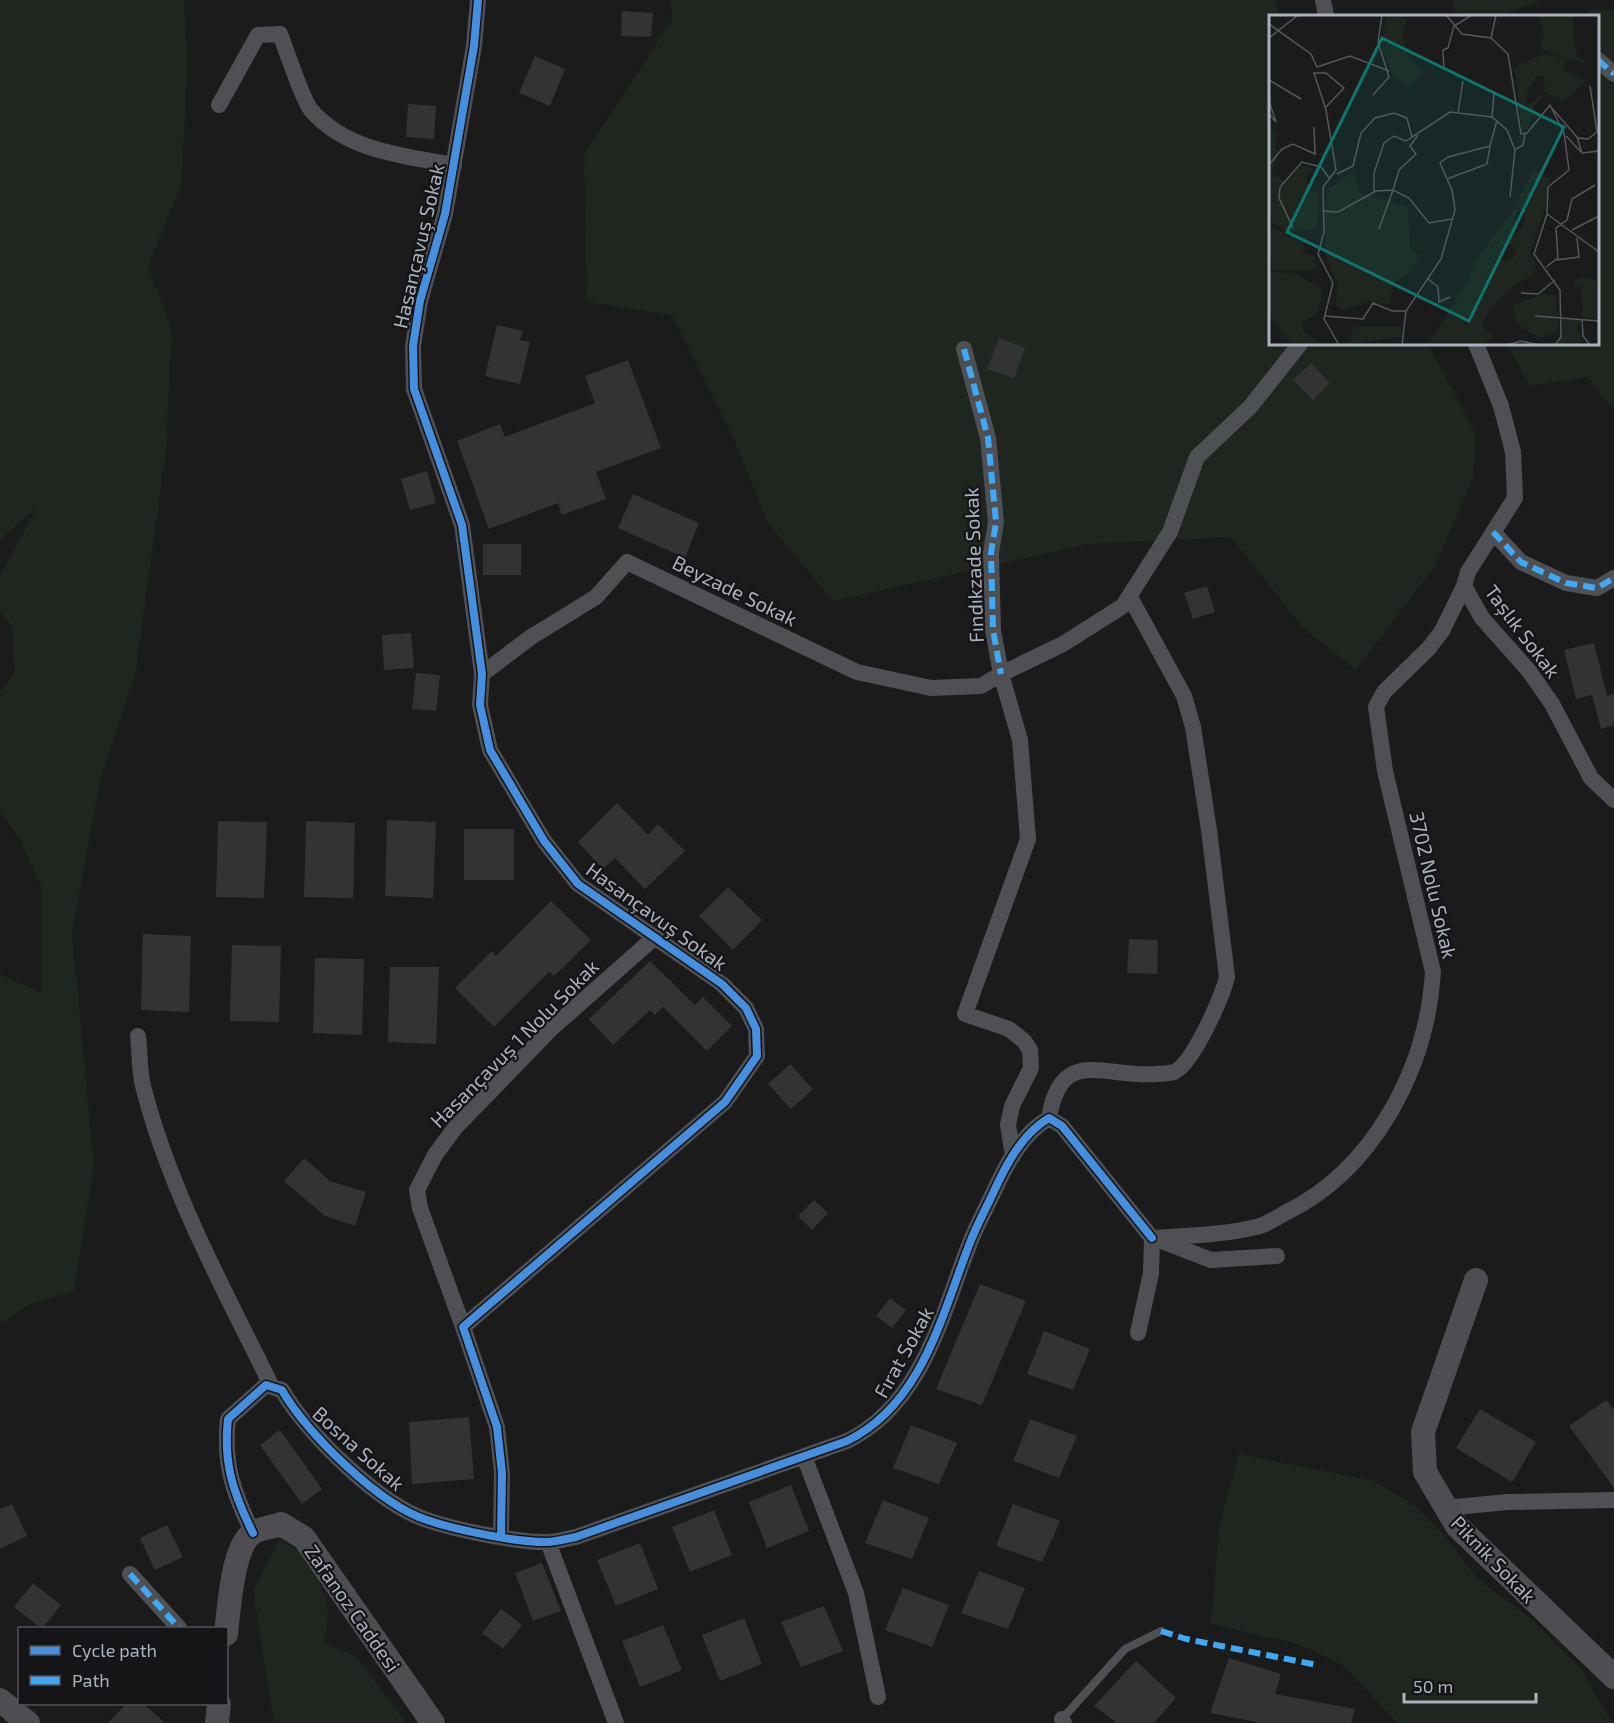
<svg xmlns="http://www.w3.org/2000/svg" width="1614" height="1723" viewBox="0 0 1614 1723" font-family="'Exo 2',sans-serif">
  <style>
    .green { fill: #1e261f }
    .building { fill: #333 }
    .lines { fill: none; stroke-linecap: round; stroke-linejoin: round }
    .lane { stroke: #4f5054; stroke-width: 8 }
    .street { stroke: #4f5054; stroke-width: 16 }
    .secondary { stroke: #4e4e52; stroke-width: 24 }
    .quiet { stroke: #3fa9f5; stroke-width: 6; stroke-dasharray: 12 6; stroke-linecap: butt }
    .cycleway-casing { stroke: #151517; stroke-width: 11 }
    .cycleway { stroke: #468fdf; stroke-width: 8 }
    .labels { text-anchor: middle; dominant-baseline: central; stroke-width: 4.5; stroke-linejoin: round; paint-order: stroke }
    .street-label { font-size: 20px; fill: #abb1bd; stroke: #151517 }
    .inset-road { fill: none; stroke: #55575c; stroke-width: 1.5 }
    .view { fill: #0f766e; fill-opacity: 0.15; stroke: #0f766e; stroke-width: 3 }
    .inset-edge { fill: none; stroke: #abb1bd; stroke-width: 3 }
  </style>
  <rect width="100%" height="100%" fill="#1b1b1b"/>
  <path class="green" d="M0,0h184l4,63 -7,122 -33,82 24,62 -6,120 -30,221 -36,111 -28,152 22,233 -20,125 -46,14 -25,17h-3v-348l41,19v-107l-21,-46 -20,-28v-120l14,-19 -2,-47 -12,-14v-36l37,-69 -37,33z
    M669,0h605l6,16h-10v328h158l48,90 -2,42 -39,90 -79,104 -54,-43 -71,-90 -143,7 -255,57 -65,-78 -34,-84 -62,-124 -85,-13 -3,-148 89,-136z
    M1452,0h90l-44,16h-41z
    M1592,10h22v402l-26,-35 -58,9 -23,-42h91v-328h-19z
    M1239,1454l135,27 40,24 29,29 35,45 52,39 51,51 31,54h-215l-54,-58 -45,-21 -87,-20 9,-101z
    M279,1540l32,17 17,49 -3,37 32,14 49,66h-132l-21,-132z"/>
  <path class="building" d="M622,11l31,2 -2,24 -30,-1z
    M535,56l30,13 -15,37 -31,-13z
    M408,104l28,2 -2,33 -28,-2z
    M497,325l26,6 -3,9 10,2 -10,42 -35,-8z
    M999,338l26,10 -11,30 -27,-9z
    M628,360l33,88 -65,24 10,27 -44,16 -4,-12 -69,26 -32,-88 43,-17 5,13 90,-34 -10,-27z
    M1311,363l19,20 -17,17 -20,-20z
    M427,471l9,32 -26,7 -9,-31z
    M633,494l66,29 -14,35 -67,-30z
    M483,544h38v31h-38z
    M1207,586l8,26 -22,7 -9,-26z
    M411,633l3,35 -30,2 -2,-35z
    M1594,643l13,53 7,-2v31l-13,4 -9,-34 -16,4 -12,-49z
    M416,673l24,2 -4,36 -24,-2z
    M617,803l31,32 10,-11 27,27 -40,38 -30,-31 -12,11 -25,-27z
    M387,820l49,2 -3,76 -48,-2z
    M218,821l49,1 -3,76 -48,-1z
    M306,821l49,2 -2,75 -49,-1z
    M464,829h50v51h-50z
    M728,887l34,33 -29,30 -34,-34z
    M551,901l40,39 -37,36 -5,-4 -55,55 -39,-39 37,-37 4,5z
    M143,934l48,2 -2,76 -48,-2z
    M1129,939l29,1 -1,34 -30,-1z
    M232,945l49,1 -2,76 -49,-1z
    M315,958l49,1 -2,76 -49,-2z
    M650,961l45,44 8,-8 29,29 -25,25 -44,-44 -8,8 -5,-5 -37,35 -24,-26z
    M390,967h49l-3,77 -48,-2z
    M790,1064l23,25 -22,20 -23,-25z
    M304,1158l26,23 36,11 -11,34 -30,-10 -41,-35z
    M814,1200l14,13 -16,17 -14,-14z
    M980,1284l46,17 -44,104 -46,-16z
    M890,1298l16,12 -14,18 -16,-12z
    M1044,1331l46,18 -17,41 -46,-16z
    M1606,1400l8,10v78l-45,-62z
    M1480,1409l56,33 -24,40 -56,-34z
    M469,1417l5,62 -62,5 -3,-62z
    M1030,1419l47,17 -18,42 -46,-17z
    M911,1425l46,18 -18,41 -46,-16z
    M280,1430l42,59 -20,15 -42,-59z
    M791,1485l18,46 -42,17 -18,-46z
    M883,1500l46,18 -17,41 -47,-16z
    M12,1504l15,32 -27,13v-40z
    M1013,1504l47,17 -18,41 -46,-16z
    M714,1510l18,45 -42,17 -18,-45z
    M167,1525l16,32 -28,13 -15,-32z
    M640,1543l18,46 -42,17 -19,-46z
    M542,1563l19,48 -28,10 -18,-48z
    M979,1571l46,17 -17,41 -47,-16z
    M33,1583l28,22 -19,24 -28,-22z
    M903,1588l46,17 -17,42 -47,-17z
    M824,1606l19,45 -42,16 -20,-45z
    M501,1609l21,16 -19,24 -21,-16z
    M744,1618l18,46 -42,17 -18,-46z
    M663,1625l19,45 -42,17 -18,-46z
    M1229,1658l52,16 -6,20 80,15 -4,14h-89l-52,-10z
    M1136,1661l40,37 -22,25h-37l-23,-17z
    M126,1704h18l21,19h-57z"/>
  <g class="lines">
    <path class="lane" d="M1062,1719l63,-70 36,-18"/>
    <path class="street" d="M478,0l-4,46 -29,168 -25,87 -7,45 1,43 48,136 20,149 -2,31 10,45 54,91 34,43 144,100 24,24 10,21 1,27 -32,46 -262,225 34,100 5,46 -1,63
      M1323,0l3,16
      M1598,60l16,14
      M219,105l39,-70 22,-1c7,17 21,63 31,76 35,41 93,46 143,55
      M1476,344l25,62 12,46 2,46 -47,74 -4,14 18,32 47,53 23,33 39,74 23,22
      M1493,532l28,30 45,21 31,5 17,-10
      M482,674l49,-37 65,-40 31,-35 230,110 74,16 50,-2 20,-12 -8,-44 -2,-77 5,-31 -8,-84 -24,-89
      M138,1036c2,16 1,34 5,50 27,106 81,203 129,301
      M1049,1118c12,-73 55,-40 107,-44 6,-1 13,0 18,-2 19,-8 48,-75 53,-95l-18,-147 -16,-103 -9,-31 -54,-99
      M1013,1156l-5,-31 4,-19 19,-38 -1,-18 -6,-9 -15,-12 -44,-15 63,-175 -8,-99 -19,-66 62,-30 60,-38 47,-74 27,-75 53,-50 50,-63
      M1152,1238c34,-2 71,-3 104,-11 10,-2 20,-9 29,-14 89,-43 142,-145 148,-241l-48,-201 -9,-64 8,-15 45,-44 13,-17 22,-45
      M1159,1240l52,20 66,-4
      M463,1327l-43,-119 -3,-18 18,-35 20,-27 96,-99 104,-92
      M1138,1333l13,-60 1,-35
      M804,1456l52,137 22,104
      M1446,1508l61,-6 107,-2
      M253,1533c-20,-40 -30,-70 -25,-114l38,-34 16,5c24,43 98,115 145,130 29,10 92,23 122,22 9,-1 18,-3 27,-5l271,-96c74,-36 94,-123 121,-193 7,-20 18,-39 27,-59 12,-26 28,-56 54,-71l13,8 90,112
      M548,1542l68,181
      M130,1574l49,54
      M1062,1719l2,4"/>
    <path class="secondary" d="M1476,1280l-53,152 2,40 32,54 157,151
      M226,1634c3,-24 6,-90 28,-102 8,-4 19,-5 27,-8l23,14 129,185
      M0,1700l28,23
      M217,1723l2,-19"/>
    <path class="quiet" d="M1598,60l16,14
      M964,349l24,89 8,84 -5,31 2,77 8,44
      M1493,532l28,30 45,21 31,5 17,-10
      M130,1574l49,54
      M1161,1631l25,8 131,26"/>
    <defs>
      <path id="cycleway" d="M478,0l-4,46 -29,168 -25,87 -7,45 1,43 48,136 20,149 -2,31 10,45 54,91 34,43 144,100 24,24 10,21 1,27 -32,46 -262,225 34,100 5,46 -1,63
        M253,1533c-20,-40 -30,-70 -25,-114l38,-34 16,5c24,43 98,115 145,130 29,10 92,23 122,22 9,-1 18,-3 27,-5l271,-96c74,-36 94,-123 121,-193 7,-20 18,-39 27,-59 12,-26 28,-56 54,-71l13,8 90,112"/>
    </defs>
    <use href="#cycleway" class="cycleway-casing"/>
    <use href="#cycleway" class="cycleway"/>
  </g>
  <g class="labels">
    <g class="street-label">
      <text transform="translate(418 246) rotate(-77)">Hasançavuş Sokak</text>
      <text transform="translate(973 565) rotate(-92)">Fındıkzade Sokak</text>
      <text transform="translate(735 590) rotate(26)">Beyzade Sokak</text>
      <text transform="translate(1523 631) rotate(53)">Taşlık Sokak</text>
      <text transform="translate(1434 885) rotate(77)">3702 Nolu Sokak</text>
      <text transform="translate(657 916) rotate(36)">Hasançavuş Sokak</text>
      <text transform="translate(514 1043) rotate(-45)">Hasançavuş 1 Nolu Sokak</text>
      <text transform="translate(903 1352) rotate(-61)">Fırat Sokak</text>
      <text transform="translate(359 1448) rotate(42)">Bosna Sokak</text>
      <text transform="translate(1494 1559) rotate(46)">Piknik Sokak</text>
      <text transform="translate(353 1608) rotate(55)">Zafanoz Caddesi</text>
    </g>
  </g>
  <g transform="translate(1269 15)">
    <rect width="330" height="330" fill="#1b1b1b"/>
    <path d="M117,0l21,4 -5,13 5,21 15,18 -13,18 -17,-15 -10,-28zM269,0h35v26l5,16 12,6 -26,-5v12l22,11 -22,20 -19,-9 -1,-16 -8,1 -8,12 -1,17 14,-12 3,2 -9,9 -7,23 -6,4 -8,-65 30,-13 20,4 -24,-10 4,-15zM0,106l8,15 -2,12 4,5 -7,19 12,9 18,-16 12,4 -8,8 5,14 7,2 -1,36 -27,3 -21,-10zM84,156l7,22 48,14 2,41 9,7 -8,17 -17,10 -5,22 -21,-2 -27,8 -5,-5 2,-19 -13,-32 1,-63zM263,156l9,1 8,7 -4,30 -15,44 7,12 -6,12 -14,6 -26,24 -9,18 10,11 -3,5 -10,4h-52l40,-62 8,-22 37,-49zM250,192l7,13 -8,14 -5,-9zM238,228l6,2 3,9 -6,6 -16,1 9,-7zM0,210l20,11 17,1 -3,15 11,4 3,14h-46zM0,257l26,1 24,14 4,6 -7,22 -13,7 -1,7 19,16h-29l-23,-31zM314,262l13,4v37l-14,-1 -1,-30 -8,-1v-6zM274,279l13,3 2,26 -1,9 -18,6 -21,-14 -6,-18zM294,302l17,3 -5,11h5l1,14h-23zM84,312h48v10l-50,7z" fill="#1e261f" fill-rule="evenodd"/>
    <path class="inset-road" d="M177,0l16,19 29,4 17,16 13,80 6,-1 23,-28 14,28 5,37 -21,17 -1,27 -13,40 26,36 1,47 -6,8M0,9l42,30 6,13 33,-11 39,15M0,23l29,-23M222,23l5,-23M175,54l-1,-19 5,-2 6,-22 18,-11M0,65l32,19M104,80l16,-18 -11,-35 4,-27M0,86l7,21 -7,-8M281,91l27,31 5,16 17,-2M57,92l18,-19 -18,-15h-12l12,37 10,60 -13,17 1,45 -6,22 15,29 -9,36 15,26M189,98l5,-32M223,102l2,-24M138,103l5,19 38,-25 42,5 15,13 8,20 8,-5 2,-11M297,121l15,16M309,123l10,1 9,-7 -7,-46M0,150l13,-16 11,-5 22,10 -1,-27M68,159l16,-8 8,-33 14,-15 19,-5 13,5M178,164l40,-15 3,-18M105,177v-19l10,-30 10,-7 12,5 6,-4M241,182l5,-47M53,196l16,1 38,-21 17,-1 6,-20 17,-16 -6,-8 8,-11M278,199l52,38M24,213l-14,-30 1,-11 22,-25 19,5 9,12M110,214l14,-39 16,8 20,25 23,-4M303,215l27,-14M287,245l23,-3 -2,-19M277,252l12,-9 -2,-30 11,-8 5,-21 23,-14M158,263l11,9 1,15 11,-5M252,278l17,1 17,-14M55,301l39,3 10,-16 19,8h14M266,301l64,5M313,304l1,17 7,9M133,330l4,-34 35,-52 14,-49 -3,-20 -12,-27 8,-6 42,-11 7,-26M239,330l12,-4 20,4"/>
    <path class="view" d="M113,23l182,89 -95,194 -182,-89z"/>
    <rect width="330" height="330" class="inset-edge"/>
  </g>
  <rect x="18" y="1627" width="210" height="78" fill="#151517" stroke="#515359" stroke-width="1.5"/>
  <rect x="30" y="1646" width="30" height="9" fill="#468fdf" stroke="#515359" stroke-width="1.5"/>
  <text x="72" y="1657" font-size="18" fill="#abb1bd">Cycle path</text>
  <rect x="30" y="1676" width="30" height="9" fill="#3fa9f5" stroke="#515359" stroke-width="1.5"/>
  <text x="72" y="1687" font-size="18" fill="#abb1bd">Path</text>
  <path d="M1404 1693v9h132v-9" fill="none" stroke="#abb1bd" stroke-width="3"/>
  <text x="1413" y="1693" font-size="18" fill="#abb1bd" stroke="#151517" stroke-width="4.5" paint-order="stroke">50 m</text>
</svg>
